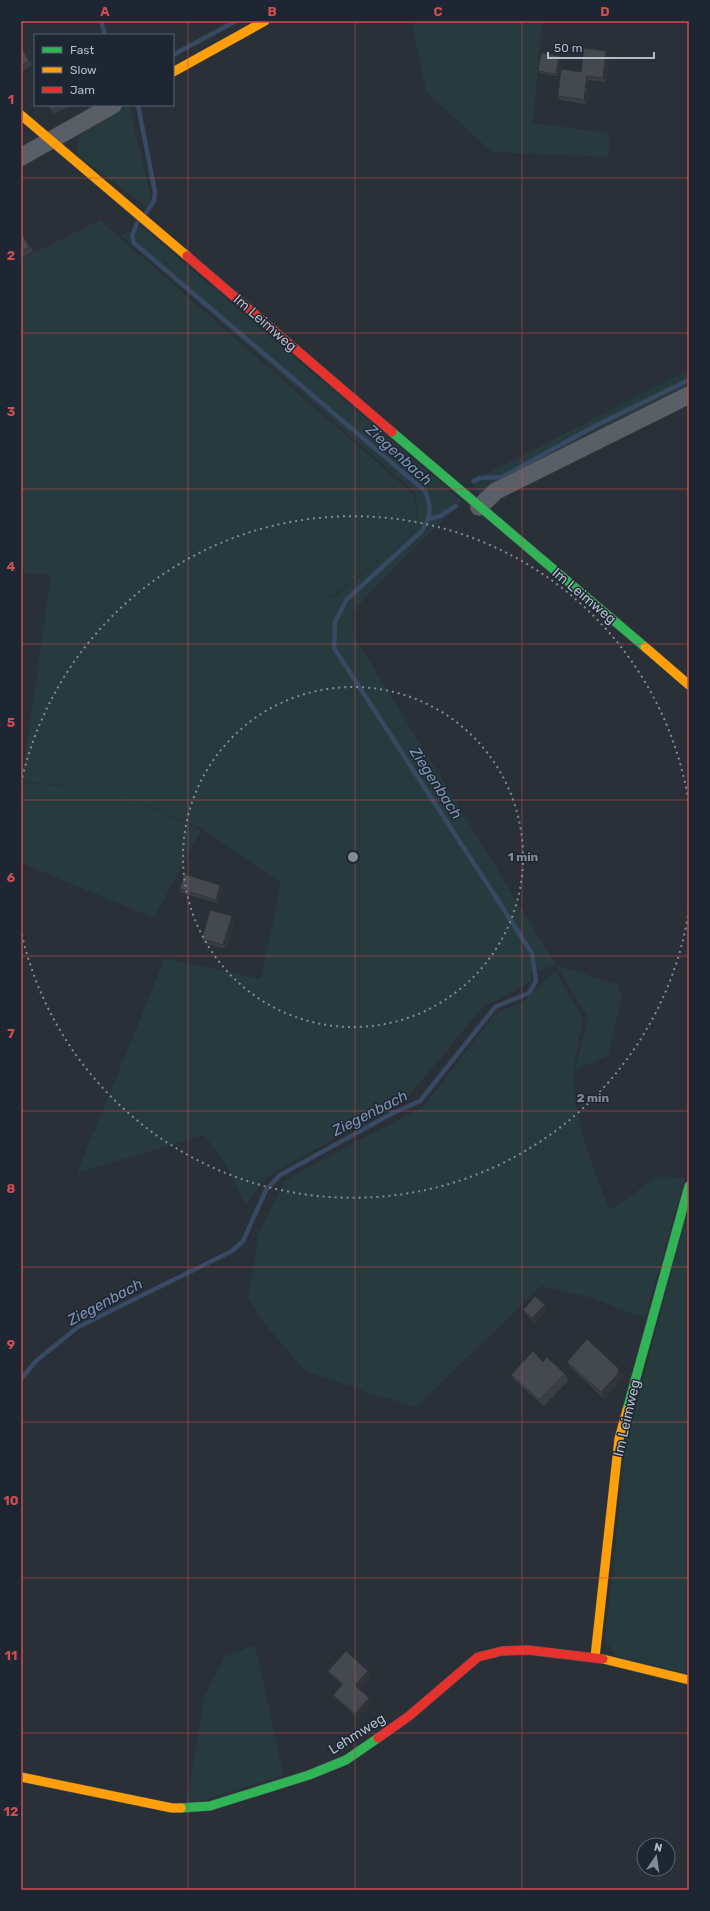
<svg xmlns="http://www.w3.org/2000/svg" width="710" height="1911" viewBox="0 0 710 1911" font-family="Rubik,sans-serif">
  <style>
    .green { fill: #273a3e; fill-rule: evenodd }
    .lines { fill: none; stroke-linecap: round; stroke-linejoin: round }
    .stream { stroke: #384963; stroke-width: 4.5 }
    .street-casing { stroke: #484c53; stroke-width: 18 }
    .fast-casing { stroke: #484c53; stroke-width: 10 }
    .slow-casing { stroke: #484c53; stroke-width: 10 }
    .jam-casing { stroke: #484c53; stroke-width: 10 }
    .street { stroke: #5a5e66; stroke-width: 17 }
    .fast { stroke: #30b455; stroke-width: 9 }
    .slow { stroke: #ff9f0a; stroke-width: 9 }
    .jam { stroke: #e5322d; stroke-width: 9 }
    .wall { fill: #3a3f45 }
    .shaded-wall { fill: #303338 }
    .building { fill: #444950; stroke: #303338 }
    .grid { fill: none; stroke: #ce4d50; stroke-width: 1; stroke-opacity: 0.55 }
    .ring { fill: none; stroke: #848b96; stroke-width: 2; stroke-dasharray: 2 4 }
    .labels { text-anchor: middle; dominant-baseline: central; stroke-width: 3; stroke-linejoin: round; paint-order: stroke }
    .street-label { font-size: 14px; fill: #b4bcc9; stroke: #1d2633 }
    .water-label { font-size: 15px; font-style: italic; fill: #7c92b1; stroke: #1d2633 }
    .centre { fill: #848b96; stroke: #1d2633; stroke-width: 2 }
    .ring-label { font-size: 12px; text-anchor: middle; font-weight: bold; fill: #848b96; stroke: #1d2633; stroke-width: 3; stroke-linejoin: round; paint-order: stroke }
    .neatline { fill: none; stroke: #ce4d50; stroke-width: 1.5 }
    .grid-label { font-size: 13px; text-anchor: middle; font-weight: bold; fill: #ce4d50 }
  </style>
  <rect width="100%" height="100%" fill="#2a3038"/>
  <path class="green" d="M411,21h131l-9,102 77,10 -2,24 -116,-5 -65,-59z
    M129,105l23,96 -5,6 -70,-52 2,-20z
    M100,220l314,275 4,32 -2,-34 -295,-258 21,-8 320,274 -93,92 -16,20 1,23 202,329 61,19 5,13 -14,59 -33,13 13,-51 -32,-53 -25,7v10l-49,26 -75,90 -140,79 -22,28 -20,-42 -21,-28 -127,38 88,-215 96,21 20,-96 -79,-54 -85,-37 -95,-11 29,-206 -30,-2v-314zM418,530l-82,65 -21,4 20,-5z
    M689,370v18l-209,106 -10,-12z
    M21,782l95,10 85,38 -47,88 -133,-55z
    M555,971l28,47c-3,16 -7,34 -9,51 -3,45 19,100 36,141l49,-34 26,2 -40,140 -57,-21 -47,-11 -125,121 -41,-12 -70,-24 -46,-54 -11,-21 5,-24 5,-38 27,-54 139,-74 71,-92 27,-12z
    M689,1206v468l-73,-18 -11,-16 21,-198z
    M255,1645l29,131 -98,29 19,-110 20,-39z"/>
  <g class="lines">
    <path class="stream" d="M101,21l4,14
      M173,55l63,-34
      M138,105l17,87 -1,9 -8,12
      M474,481l6,-3 22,-1 93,-51 94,-46
      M429,519l11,-3 16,-10
      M21,1379l15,-18 42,-34 154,-76 11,-10 23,-51 14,-15 113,-62 27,-12 75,-94 34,-14 7,-12 -4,-28 -198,-305 1,-26 12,-23 75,-68c9,-16 10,-24 3,-40l-291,-248 -2,-7 5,-13"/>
    <defs>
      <path id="street" d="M21,157l92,-52
        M479,507l17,-16 193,-96"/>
      <path id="fast" d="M392,432l253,215
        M627,1410l62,-224
        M181,1808l29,-2 99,-31 37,-15 32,-22"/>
      <path id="slow" d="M173,72l92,-51
        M21,115l166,141
        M645,647l44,38
        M595,1657l24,-218 8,-29
        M603,1659l86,21
        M21,1777l151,31h9"/>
      <path id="jam" d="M187,256l205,176
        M378,1738l31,-22 69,-59 24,-6 26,-1 75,9"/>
    </defs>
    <use href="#street" class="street-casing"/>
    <use href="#fast" class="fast-casing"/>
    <use href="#slow" class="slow-casing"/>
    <use href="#jam" class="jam-casing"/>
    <use href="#street" class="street"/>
    <use href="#fast" class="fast"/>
    <use href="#slow" class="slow"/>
    <use href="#jam" class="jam"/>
  </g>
  <path class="wall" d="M21,46l11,19 -11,7z
    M609,55l-3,27 -17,-2 -2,24 -27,-4 -2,-4 23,-24z
    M559,56l1,2 -2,18 -18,-3 -2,-2z
    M48,105h23l-17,9z
    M21,237l5,3 7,11 -12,7z
    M223,888l-5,15 -36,-10 -2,-4z
    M235,921l-9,28 -21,-6 -3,-4z
    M548,1309l-13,14 -9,-9 -3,-4z
    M543,1362l22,12 4,6 -25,26 -29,-25 -4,-6z
    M567,1362l57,13 -2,5 -17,19 -34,-31z
    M328,1671h40l3,5 -12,13 10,9 3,5 -14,15 -22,-19 -3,-4 9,-10 -11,-10z"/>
  <path class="shaded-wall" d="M606,51l3,4 -3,27 -3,-4z
    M559,56l1,2 -2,18 -2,-2z
    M587,76l2,4 -2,24 -3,-4z
    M220,885l3,3 -5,15 -2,-3z
    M232,916l3,5 -9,28 -3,-4z
    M545,1305l3,4 -13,14 -3,-5z
    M619,1369l5,6 -2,5 -17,19 -4,-7z
    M368,1671l3,5 -13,14 -3,-5z
    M369,1698l3,5 -14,15 -3,-4z"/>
  <path class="building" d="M21,47l8,14 -8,5z
    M584,48l22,3 -3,27 -16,-2 -3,24 -26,-4 3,-27 20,3z
    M541,53l18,3 -3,18 -18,-3z
    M48,105h12l-9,5z
    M23,236l6,11 -8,5v-15z
    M184,874l36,11 -4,15 -36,-11z
    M210,910l22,6 -9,29 -21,-6z
    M535,1296l10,9 -13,13 -9,-8z
    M587,1339l32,30 -1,5 -17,18 -34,-30z
    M533,1351l10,11 4,-5 18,17 -26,26 -28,-25z
    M346,1651l22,20 -13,14 14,13 -14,16 -22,-19 10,-11 -15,-13z"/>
  <path class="grid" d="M188,21v1869M355,21v1869M522,21v1869M21,178h668M21,333h668M21,489h668M21,644h668M21,800h668M21,956h668M21,1111h668M21,1267h668M21,1422h668M21,1578h668M21,1733h668"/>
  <g class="ring">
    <circle cx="353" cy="857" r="170"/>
    <path d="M689 910A340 340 0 0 1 21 931M21 783A340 340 0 0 1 689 804"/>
  </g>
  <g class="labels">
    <g class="street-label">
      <text transform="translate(265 323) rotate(41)">Im Leimweg</text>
      <text transform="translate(584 596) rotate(40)">Im Leimweg</text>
      <text transform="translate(627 1418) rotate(-77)">Im Leimweg</text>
      <text transform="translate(357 1734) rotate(-32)">Lehmweg</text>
    </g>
    <g class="water-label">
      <text transform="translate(399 455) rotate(42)">Ziegenbach</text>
      <text transform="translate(436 783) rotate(57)">Ziegenbach</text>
      <text transform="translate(370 1113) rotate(-27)">Ziegenbach</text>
      <text transform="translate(105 1302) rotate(-28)">Ziegenbach</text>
    </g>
  </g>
  <circle cx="353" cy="857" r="6" class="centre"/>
  <g class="ring-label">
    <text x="523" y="861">1 min</text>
    <text x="593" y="1102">2 min</text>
  </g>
  <rect width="710" height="1911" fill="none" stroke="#1d2633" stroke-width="44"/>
  <rect x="34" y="34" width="140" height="72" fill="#1d2633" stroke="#59626f"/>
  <rect x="42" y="47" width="20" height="6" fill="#30b455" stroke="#59626f"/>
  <text x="70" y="54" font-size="12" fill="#b4bcc9">Fast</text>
  <rect x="42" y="67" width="20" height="6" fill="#ff9f0a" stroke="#59626f"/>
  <text x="70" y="74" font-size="12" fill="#b4bcc9">Slow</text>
  <rect x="42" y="87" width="20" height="6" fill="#e5322d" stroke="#59626f"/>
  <text x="70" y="94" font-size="12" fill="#b4bcc9">Jam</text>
  <g transform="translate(656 1857) rotate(13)"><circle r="19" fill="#1d2633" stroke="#59626f"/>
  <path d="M0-3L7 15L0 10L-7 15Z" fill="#848b96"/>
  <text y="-6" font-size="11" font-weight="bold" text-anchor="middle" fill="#b4bcc9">N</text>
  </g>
  <path d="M548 52v6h106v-6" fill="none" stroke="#b4bcc9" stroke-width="2"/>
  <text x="554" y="52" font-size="12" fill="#b4bcc9" stroke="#1d2633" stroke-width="3" paint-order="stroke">50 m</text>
  <rect x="22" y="22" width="666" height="1867" class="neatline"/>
  <g class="grid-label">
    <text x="105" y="16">A</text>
    <text x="272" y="16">B</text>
    <text x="438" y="16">C</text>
    <text x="605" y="16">D</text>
    <text x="11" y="104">1</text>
    <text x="11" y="260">2</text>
    <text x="11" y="416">3</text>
    <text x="11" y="571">4</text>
    <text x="11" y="727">5</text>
    <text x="11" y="882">6</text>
    <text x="11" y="1038">7</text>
    <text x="11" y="1193">8</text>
    <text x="11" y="1349">9</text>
    <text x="11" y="1505">10</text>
    <text x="11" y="1660">11</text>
    <text x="11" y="1816">12</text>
  </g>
</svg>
